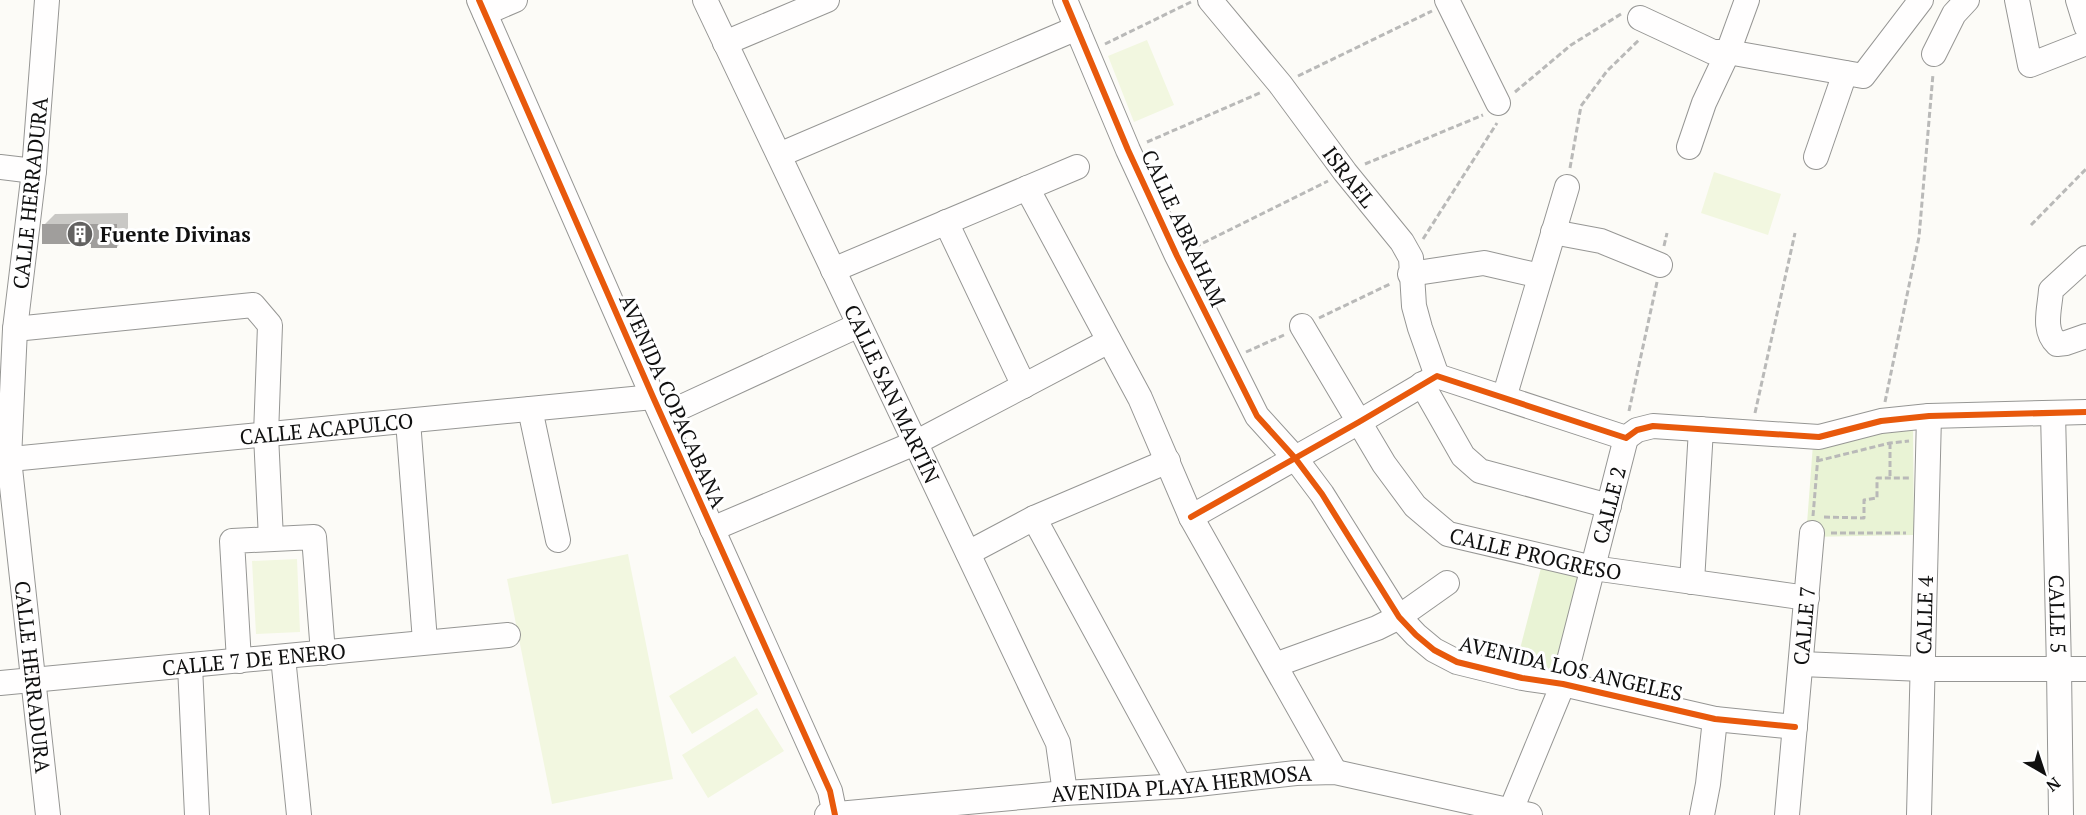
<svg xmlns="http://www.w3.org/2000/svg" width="2086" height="815" viewBox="0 0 2086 815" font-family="'PT Serif',serif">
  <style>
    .green { fill: #e9f3d5 }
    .pitch { fill: #f2f7e0 }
    .shadow { fill: #0003 }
    .building { fill: #a09e9c }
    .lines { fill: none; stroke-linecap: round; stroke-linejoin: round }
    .minor-casing { stroke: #969694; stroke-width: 26 }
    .path { stroke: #b9b9b8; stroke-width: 3; stroke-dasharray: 6 3; stroke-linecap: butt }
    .minor { stroke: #fffefe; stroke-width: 24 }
    .cycleway-casing { stroke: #fff; stroke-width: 10 }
    .cycleway { stroke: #e8590c; stroke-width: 6 }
    .labels { text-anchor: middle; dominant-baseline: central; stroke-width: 6; stroke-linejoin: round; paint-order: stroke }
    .street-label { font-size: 21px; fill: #101010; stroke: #fff }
    .poi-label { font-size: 21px; font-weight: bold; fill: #101010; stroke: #fff; text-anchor: start }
  </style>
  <rect width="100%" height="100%" fill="#fcfbf7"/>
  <path class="green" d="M1913,422l1,113 -108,2 7,-93z
    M1542,564l42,10 -25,99 -45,-1z"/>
  <path class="pitch" d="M1147,40l27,65 -40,17 -26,-66z
    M1714,172l67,22 -13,41 -67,-22z
    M628,554l45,225 -121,25 -45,-225z
    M297,559l3,73 -44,2 -4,-73z
    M735,656l23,38 -66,40 -23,-38z
    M757,708l27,43 -76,47 -26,-43z"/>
  <path class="shadow" d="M128,213v22l-11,12 -25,-5 -48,-17 11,-11z"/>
  <path class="building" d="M42,224h75v24h-26v-4h-49z"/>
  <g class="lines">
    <defs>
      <g id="minor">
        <path id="s1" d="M47,0l-13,171 -19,158 -6,130 39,356"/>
        <path d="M479,0l174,397 177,394 5,24"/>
        <path id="s2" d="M705,0l353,743 7,50"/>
        <path d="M1065,0l63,150 49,106 80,160 38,42 27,36 77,123 17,18 18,15 23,12 65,16 41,6 152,35 80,8"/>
        <path id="s3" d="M1210,0l70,84 65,88 57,70 9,16 3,48 6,22 17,48"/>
        <path d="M1447,0l51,103"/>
        <path d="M2017,0l13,65 56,-22"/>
        <path d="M2078,0l8,26"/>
        <path d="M485,13l30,-13"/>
        <path d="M1640,18l73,34h15l135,24 58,-76"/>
        <path d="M725,43l102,-43"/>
        <path d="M1934,54l20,-40 13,-14"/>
        <path d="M1689,147l15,-44 24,-51 19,-52"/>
        <path d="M779,155l298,-127"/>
        <path d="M1816,157l29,-84"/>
        <path d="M0,167l34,4"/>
        <path d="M1027,188l113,210 51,119 144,255"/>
        <path d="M946,222l78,164"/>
        <path d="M1553,232l48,9 59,24"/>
        <path d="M2086,258l-35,32c-1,18 -9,40 6,54l9,-1 20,-7"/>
        <path d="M833,270l244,-103"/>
        <path d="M1410,274l74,-11 56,13"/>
        <path id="s4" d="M1302,326l82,138 31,42 33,28 145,34 214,30"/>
        <path d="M15,329l238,-24 17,20 -4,110 5,104"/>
        <path d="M1422,384l41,72 17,15 129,35"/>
        <path d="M1504,398l63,-211"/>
        <path d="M530,409l28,131"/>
        <path id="s5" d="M2053,413l6,256 2,146"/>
        <path d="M662,416l197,-91"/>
        <path d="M408,421l17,220"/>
        <path id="s6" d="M0,460l653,-63"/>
        <path d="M1191,517l168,-95 78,-46 189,62 11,-8 16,-4 166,11 62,-16 48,-5 157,-4"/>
        <path d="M1034,518l146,268"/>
        <path d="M712,529l203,-86 194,-102"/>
        <path d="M968,553l66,-35 134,-57"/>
        <path d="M1692,582l9,-153"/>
        <path d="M283,657l16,158"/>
        <path d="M239,661l-7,-120 82,-4 9,116"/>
        <path d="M1801,664l122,5h163"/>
        <path d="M1275,665l102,-37 22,-11 48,-34"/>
        <path d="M190,666l7,149"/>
        <path id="s7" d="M0,683l508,-48"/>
        <path id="s8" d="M1511,810l52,-126 63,-246"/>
        <path id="s9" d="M827,815l238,-22 115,-7 116,-13 39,-1 195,43"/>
        <path d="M1702,815l6,-31 7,-65"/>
        <path id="s10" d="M1787,815l25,-282"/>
        <path id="s11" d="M1919,815l10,-399"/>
      </g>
    </defs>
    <use href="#minor" class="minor-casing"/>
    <path class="path" d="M1105,44l86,-42
      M1298,76l134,-65
      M1515,92l56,-47 50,-31
      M1147,142l115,-50
      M1365,164l118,-49
      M1570,168l11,-62 26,-35 33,-32
      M2031,225l55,-56
      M1423,239l74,-116
      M1664,246l3,-13
      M1195,247l133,-66
      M1319,318l73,-35
      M1246,352l38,-17
      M1885,402l34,-165 14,-163
      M1629,411l28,-129
      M1755,413l40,-180
      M1890,443v35
      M1817,461l73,-18 19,-2
      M1813,516l5,-60
      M1824,517l40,1v-18l13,-2v-20h32
      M1831,533h75"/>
    <use href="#minor" class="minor"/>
    <defs>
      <path id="cycleway" d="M479,0l174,397 177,394 5,24
        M1065,0l63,150 49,106 80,160 38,42 27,36 77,123 17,18 18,15 23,12 65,16 41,6 152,35 80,8
        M1191,517l168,-95 78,-46 189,62 11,-8 16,-4 166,11 62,-16 48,-5 157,-4"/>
    </defs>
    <use href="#cycleway" class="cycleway-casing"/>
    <use href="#cycleway" class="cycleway"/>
  </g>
  <defs>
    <symbol id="building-disc" viewBox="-11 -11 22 22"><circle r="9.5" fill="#636261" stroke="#fff"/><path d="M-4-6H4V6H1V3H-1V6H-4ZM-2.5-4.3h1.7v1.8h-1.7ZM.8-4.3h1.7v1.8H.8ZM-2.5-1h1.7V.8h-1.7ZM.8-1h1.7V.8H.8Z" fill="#fff"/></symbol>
  </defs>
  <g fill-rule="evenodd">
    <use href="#building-disc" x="65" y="219" width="30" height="30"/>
  </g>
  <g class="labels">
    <g class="street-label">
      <text stroke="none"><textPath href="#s3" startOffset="225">ISRAEL</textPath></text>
      <text transform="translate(30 193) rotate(-84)">CALLE HERRADURA</text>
      <text transform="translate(1184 228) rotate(65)">CALLE ABRAHAM</text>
      <text stroke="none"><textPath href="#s2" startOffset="436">CALLE SAN MARTÍN</textPath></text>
      <text transform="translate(673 401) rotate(66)">AVENIDA COPACABANA</text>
      <text stroke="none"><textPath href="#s6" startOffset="328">CALLE ACAPULCO</textPath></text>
      <text stroke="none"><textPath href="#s8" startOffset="321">CALLE 2</textPath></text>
      <text stroke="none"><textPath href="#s4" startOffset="346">CALLE PROGRESO</textPath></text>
      <text stroke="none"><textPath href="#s5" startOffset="201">CALLE 5</textPath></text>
      <text stroke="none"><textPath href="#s11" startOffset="200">CALLE 4</textPath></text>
      <text stroke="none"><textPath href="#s10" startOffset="190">CALLE 7</textPath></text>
      <text stroke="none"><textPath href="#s7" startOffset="255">CALLE 7 DE ENERO</textPath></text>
      <text transform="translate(1571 668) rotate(13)">AVENIDA LOS ANGELES</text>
      <text stroke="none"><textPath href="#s1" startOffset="680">CALLE HERRADURA</textPath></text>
      <text stroke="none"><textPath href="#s9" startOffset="356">AVENIDA PLAYA HERMOSA</textPath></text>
    </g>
    <g class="poi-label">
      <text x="100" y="234">Fuente Divinas</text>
    </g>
  </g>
  <g transform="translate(2044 773) rotate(141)" stroke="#ffffff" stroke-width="4.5" paint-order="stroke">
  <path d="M0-4.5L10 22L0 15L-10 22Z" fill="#101010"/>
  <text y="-9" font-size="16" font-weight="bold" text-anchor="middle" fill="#101010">N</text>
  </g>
</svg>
